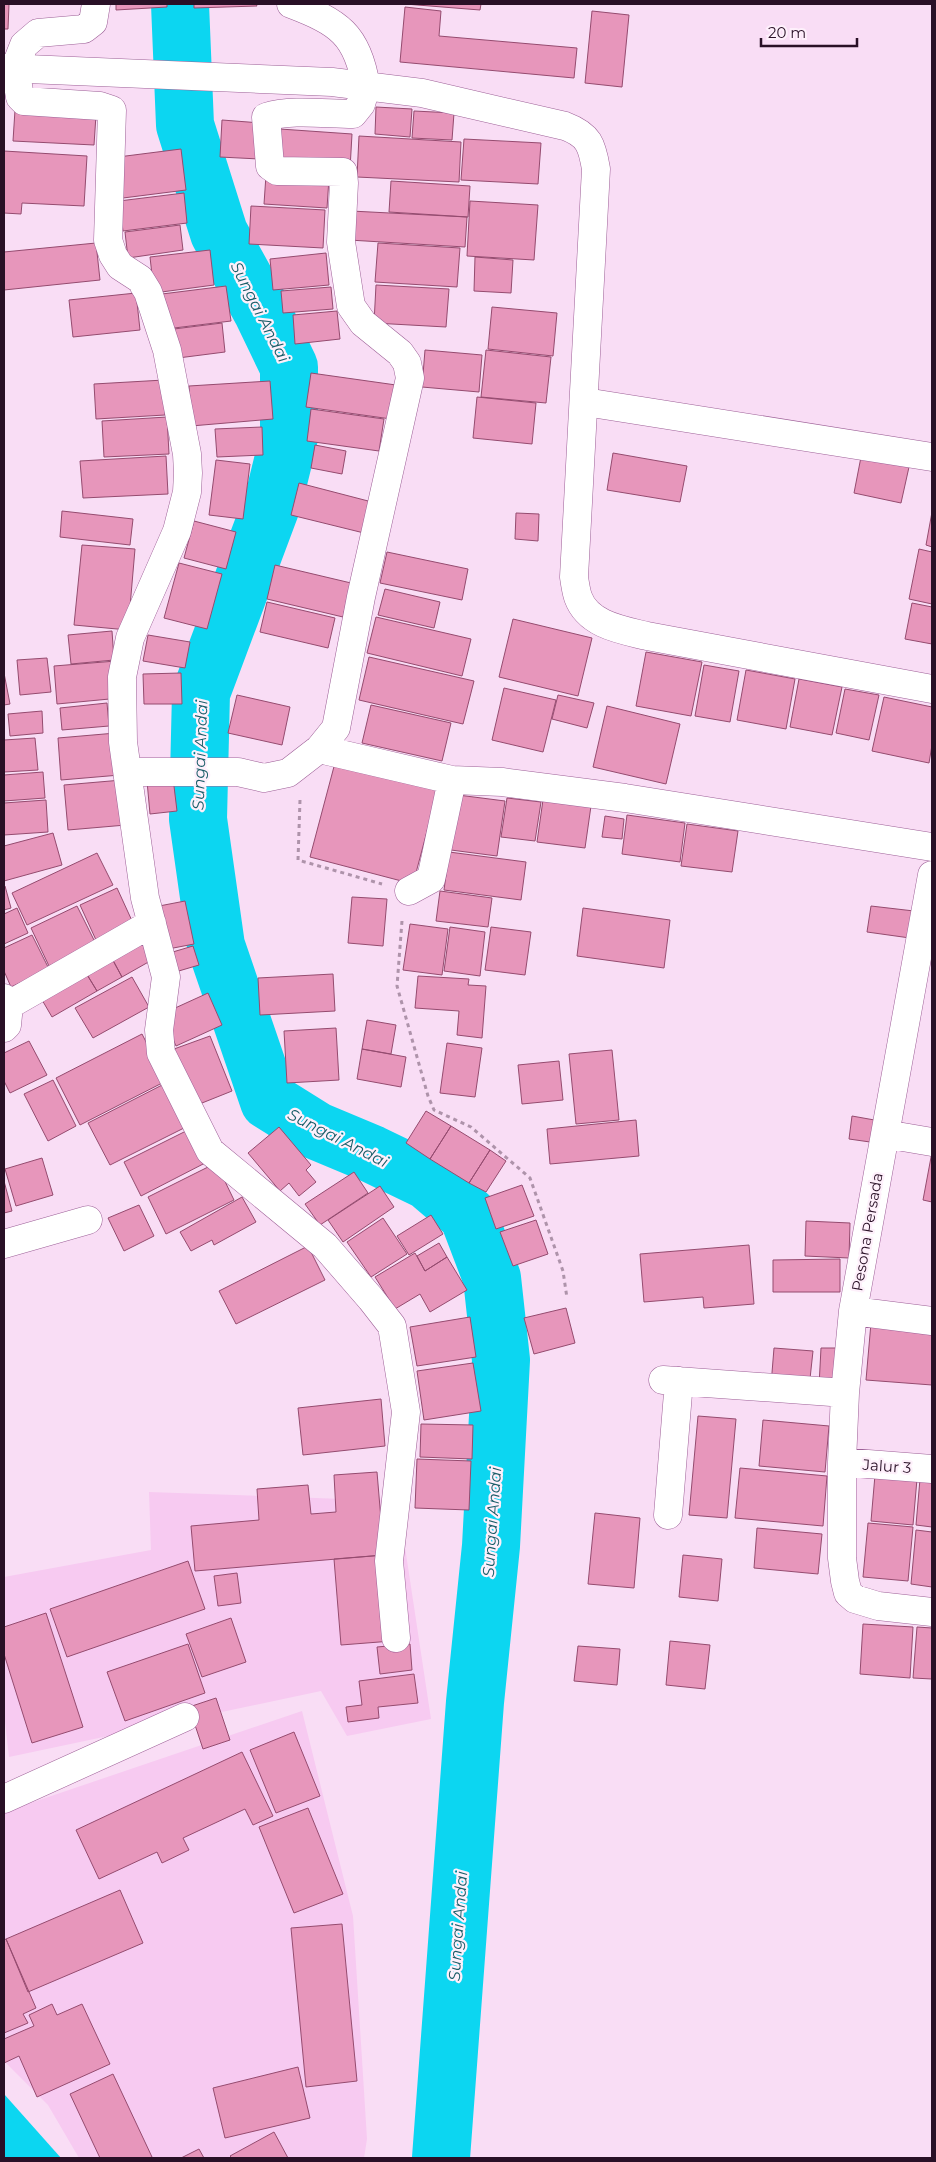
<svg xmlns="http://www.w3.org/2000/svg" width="936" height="2162" viewBox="0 0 936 2162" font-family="Montserrat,sans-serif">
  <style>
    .built { fill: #f7caf1 }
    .water { fill: #0cd6f1 }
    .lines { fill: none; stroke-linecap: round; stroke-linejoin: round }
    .river { stroke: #0cd6f1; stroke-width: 58 }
    .building { fill: #e796bb; stroke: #954b6f }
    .street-casing { stroke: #9d6097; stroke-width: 29 }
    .secondary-casing { stroke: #9d6097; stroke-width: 29 }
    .path { stroke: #ae93aa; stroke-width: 3; stroke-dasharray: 4 4; stroke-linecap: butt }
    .street { stroke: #fff; stroke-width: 28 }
    .secondary { stroke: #fff; stroke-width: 28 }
    .labels { text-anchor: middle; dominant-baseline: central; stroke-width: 4.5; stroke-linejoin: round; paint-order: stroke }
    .street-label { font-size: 15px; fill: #291026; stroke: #fef0fb }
    .water-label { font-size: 16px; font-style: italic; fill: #1a5d68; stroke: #fef0fb }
  </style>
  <rect width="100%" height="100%" fill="#f9ddf5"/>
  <path class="built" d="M149,1492l249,9 33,218 -84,17 -26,-45 -312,66 -5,-44v-136l147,-27z
    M302,1711l51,205 14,223 -3,19h-285l-31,-53 -44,-44v-249z"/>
  <path class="water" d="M4,2094l57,64h-57z"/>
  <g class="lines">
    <path class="river" d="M180,4l5,121 34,108 43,78 27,56v70l-15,61 -73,195 -3,126 18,127 53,155 48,30 55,23 56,27 40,34 24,63 9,82 -10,186 -16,156 -34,456"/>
  </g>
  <path class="building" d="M4,4h5l-1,25h-4z
    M116,4h51v3l-51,3z
    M194,4h62l1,2 -63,2z
    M405,4h76l-1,6z
    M405,7l36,4 -2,25 138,12 -3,30 -174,-16z
    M592,11l37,4 -7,72 -37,-4z
    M376,107l36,2 -2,28 -35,-3z
    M15,110l81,5 -2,30 -81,-4z
    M414,111l40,2 -2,27 -40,-2z
    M222,120l39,3 -2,36 -39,-2z
    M280,129l72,5 -2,35 -72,-4z
    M359,136l102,6 -2,40 -102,-5z
    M464,139l77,4 -3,41 -77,-4z
    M181,149l5,41 -63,8 -5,-41z
    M4,151l83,5 -3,50 -62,-3 -1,11 -17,-1z
    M266,175l63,3 -2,30 -63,-4z
    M391,181l79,5 -2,31 -79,-5z
    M184,193l3,30 -64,8 -4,-30z
    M470,201l68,4 -4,55 -67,-4z
    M251,206l74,4 -2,38 -74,-4z
    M351,211l116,6 -2,30 -116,-7z
    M180,225l3,25 -55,8 -3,-26z
    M96,243l4,37 -96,10v-38z
    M378,243l82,5 -3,39 -82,-5z
    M210,250l4,35 -60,8 -4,-36z
    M326,253l3,32 -56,5 -3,-31z
    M475,257l38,3 -2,33 -37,-2z
    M376,285l73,4 -3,38 -72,-4z
    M226,286l5,35 -65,8 -4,-35z
    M331,287l2,22 -50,4 -2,-22z
    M136,293l4,37 -67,7 -4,-37z
    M492,307l65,6 -4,43 -65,-7z
    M337,311l3,28 -45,5 -2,-29z
    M222,323l3,29 -47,6 -4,-29z
    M425,350l57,5 -3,37 -57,-5z
    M486,350l65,7 -5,46 -65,-6z
    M311,373l85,12 -5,34 -85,-12z
    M164,380l1,35 -69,4 -2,-35z
    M270,381l3,38 -82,7 -2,-40z
    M477,397l59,6 -4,41 -59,-6z
    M311,409l73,10 -5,32 -72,-10z
    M167,417l2,37 -65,3 -2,-36z
    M262,427l1,28 -46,2 -2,-28z
    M315,445l31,6 -4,23 -31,-6z
    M613,453l74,13 -7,36 -73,-12z
    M166,456l2,38 -85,4 -3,-37z
    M861,457l48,10 -8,36 -47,-10z
    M216,460l34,4 -7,55 -34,-4z
    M299,483l73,19 -8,31 -73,-18z
    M62,511l71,8 -3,26 -70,-8z
    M932,512v35l-6,-2z
    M516,513l23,1 -1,27 -23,-2z
    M194,521l42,11 -10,37 -42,-11z
    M82,545l53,4 -7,81 -54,-5z
    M919,549l13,3v52l-23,-5z
    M387,552l81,17 -6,31 -82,-17z
    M179,563l43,11 -15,55 -43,-11z
    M275,565l76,18 -8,34 -76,-18z
    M385,589l55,13 -6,26 -56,-13z
    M267,602l68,16 -7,30 -68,-16z
    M912,603l20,4v37l-27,-5z
    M376,617l95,22 -9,37 -95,-23z
    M513,619l79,19 -14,58 -79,-19z
    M112,631l2,29 -43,4 -3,-29z
    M148,635l42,7 -5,26 -42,-7z
    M646,652l56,10 -11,54 -55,-10z
    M369,657l105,24 -11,43 -104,-24z
    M47,658l4,34 -31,3 -3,-35z
    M116,661l4,37 -63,6 -3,-38z
    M704,665l35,6 -9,51 -35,-6z
    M746,670l49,9 -9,50 -49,-9z
    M4,673l6,31 -6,1z
    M181,673l1,31h-38l-1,-30z
    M799,679l43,8 -10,48 -42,-8z
    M504,688l52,12 -13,52 -51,-12z
    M845,689l34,6 -10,45 -33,-7z
    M237,695l53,12 -8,38 -54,-12z
    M558,695l36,8 -7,25 -35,-9z
    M884,697l48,10v38l-3,18 -57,-12z
    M107,703l2,23 -47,4 -2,-22z
    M371,705l80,18 -9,38 -80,-18z
    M607,706l73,18 -14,60 -73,-17z
    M42,711l1,22 -33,3 -2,-22z
    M116,733l4,42 -59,5 -3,-42z
    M35,738l3,32 -34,2v-32z
    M336,759l103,27 -26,98 -103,-27z
    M43,772l2,26 -41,3v-26z
    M173,778l4,33 -27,3 -3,-33z
    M122,780l4,45 -58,5 -4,-45z
    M458,795l47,6 -8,55 -46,-6z
    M507,798l34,4 -6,39 -34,-4z
    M46,800l2,32 -44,3v-32z
    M543,800l48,6 -6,42 -48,-6z
    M627,815l58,8 -5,39 -58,-8z
    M605,816l19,3 -2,20 -20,-2z
    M687,824l51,7 -6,41 -51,-6z
    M53,833l9,32 -58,16v-35z
    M449,852l77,10 -5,38 -77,-10z
    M97,853l16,32 -86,40 -15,-32z
    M5,886l6,22 -7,2v-23z
    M117,888l16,35 -37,17 -16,-35z
    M440,891l52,7 -4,29 -52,-6z
    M352,897l35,2 -4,47 -35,-3z
    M185,901l9,43 -31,6 -9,-43z
    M77,906l19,38 -47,22 -18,-38z
    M871,906l43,5 -4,27 -43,-6z
    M17,908l11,25 -24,11v-30z
    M583,908l87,12 -6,48 -87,-12z
    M410,924l38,5 -6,46 -39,-5z
    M450,927l35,5 -5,44 -36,-5z
    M491,927l40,5 -6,43 -40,-5z
    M32,935l17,34 -38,18 -7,-16v-23z
    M139,937l13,23 -30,17 -13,-24z
    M193,946l6,19 -27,8 -6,-19z
    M109,953l13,24 -25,14 -14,-23z
    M83,968l14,23 -45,26 -14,-24z
    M333,974l2,37 -75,4 -2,-37z
    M418,976l51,3 -1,6 18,1 -4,52 -25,-3 2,-24 -44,-3z
    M132,977l17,30 -56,31 -18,-30z
    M208,993l14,32 -46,21 -14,-32z
    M367,1020l29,5 -5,29 -29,-5z
    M336,1028l3,52 -52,3 -3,-52z
    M142,1034l24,47 -86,44 -24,-47z
    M210,1036l22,55 -35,14 -23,-56z
    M29,1041l18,34 -37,18 -6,-12v-28z
    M447,1043l35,5 -7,49 -35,-4z
    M362,1049l44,8 -5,30 -44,-8z
    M612,1050l7,70 -43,4 -7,-70z
    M559,1061l4,39 -41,4 -4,-39z
    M53,1080l23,46 -28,15 -24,-47z
    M166,1083l22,43 -78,39 -22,-42z
    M426,1111l25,15 -21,33 -24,-16z
    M852,1116l28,5 -3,22 -28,-4z
    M636,1120l3,36 -89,8 -3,-35z
    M451,1126l39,24 -21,33 -39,-24z
    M279,1127l32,38 -5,5 10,12 -17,14 -10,-13 -9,8 -32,-38z
    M190,1129l17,33 -66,34 -17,-34z
    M490,1150l16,11 -20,31 -17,-9z
    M932,1152v50l-9,-2z
    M42,1158l11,37 -37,11 -11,-37z
    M216,1163l18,37 -68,34 -18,-37z
    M354,1172l14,21 -48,32 -15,-21z
    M4,1181l8,30 -8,2z
    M522,1185l12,31 -38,13 -11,-31z
    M380,1186l14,21 -51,35 -15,-22z
    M242,1197l14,25 -42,23 -2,-5 -21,11 -11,-19z
    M139,1205l15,31 -30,15 -16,-33z
    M431,1215l12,19 -34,21 -12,-19z
    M383,1218l24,36 -36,23 -24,-35z
    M536,1220l12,34 -35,12 -13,-34z
    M806,1221l44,2 -1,35 -44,-2z
    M439,1243l8,14 -22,14 -8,-15z
    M749,1245l5,59 -50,4 -1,-11 -59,5 -4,-48z
    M308,1246l17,34 -89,44 -17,-33z
    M415,1253l10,18 22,-14 20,33 -37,22 -10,-18 -25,15 -20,-32z
    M840,1259v33h-67v-32z
    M566,1308l9,35 -41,11 -10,-36z
    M470,1317l6,40 -59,9 -7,-39z
    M871,1323l61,5v57l-66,-5z
    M774,1348l39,3 -4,37 -38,-3z
    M821,1348h19l3,38h-24z
    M473,1363l8,48 -57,9 -7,-49z
    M381,1399l4,47 -82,9 -5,-47z
    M698,1416l38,3 -9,99 -38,-3z
    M763,1420l66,6 -4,46 -66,-6z
    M421,1424l52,1 -1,34 -52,-2z
    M417,1459l54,2 -2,49 -54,-2z
    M740,1468l87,8 -4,50 -88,-8z
    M377,1472l7,83 -189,16 -4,-45 68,-6 -2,-31 51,-4 3,29 25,-2 -2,-37z
    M875,1475l42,4 -4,46 -42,-4z
    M920,1479l12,1v47l-16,-2z
    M595,1513l45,5 -6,70 -46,-4z
    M868,1523l45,4 -5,54 -45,-4z
    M757,1528l65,6 -4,40 -64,-6z
    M916,1530l16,2v55l-21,-3z
    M384,1555l8,86 -51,4 -7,-86z
    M683,1555l39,4 -4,42 -39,-4z
    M188,1561l17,48 -138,48 -17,-48z
    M237,1573l4,30 -23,3 -4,-30z
    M46,1613l37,114 -51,16 -28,-89v-27z
    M231,1618l15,44 -44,15 -16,-43z
    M863,1624l50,3 -3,51 -50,-4z
    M917,1627l15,1v51l-19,-1z
    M670,1641l40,4 -5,44 -39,-4z
    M188,1644l17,49 -80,28 -18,-49z
    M410,1644l2,26 -32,4 -3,-27z
    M578,1646l42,3 -3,36 -43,-4z
    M414,1674l4,29 -40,4 1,11 -31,4 -2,-15 16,-2 -3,-24z
    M216,1698l14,42 -27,9 -14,-42z
    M294,1732l26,64 -44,17 -26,-63z
    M242,1752l31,64 -20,9 -8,-16 -62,29 6,12 -27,13 -5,-11 -58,27 -23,-49z
    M308,1808l35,86 -49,19 -35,-86z
    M120,1890l23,53 -115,49 -22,-53z
    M342,1924l15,157 -51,6 -15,-159z
    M6,1939l30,69 -13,6 5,9 -24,10v-93z
    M52,2004l5,11 25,-11 28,60 -73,33 -18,-41 -15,7v-24l30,-13 -5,-11z
    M298,2067l12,51 -85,20 -12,-50z
    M113,2074l39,83 -3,1h-49l-30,-64z
    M274,2132l14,26h-56l-2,-2z
    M199,2149l5,9h-23z"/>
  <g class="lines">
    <defs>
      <path id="street" d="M96,4l-3,18 -9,7 -46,4 -14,12 -9,23 5,29 4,4 76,5 12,4 -4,130 5,15 7,11 20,13 8,13 19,58 20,104 1,19 -1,19 -10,39 -47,107 -8,39 1,65 22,156 21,79 -7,53 2,23 49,98 115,95 46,53 21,27 14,86 -17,149 7,77
        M585,402l347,55
        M319,749l133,31 50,2 123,16 307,49
        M129,772h109l26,6 24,-5 31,-24 17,-21 25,-131 49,-219 -3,-15 -7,-10 -37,-30 -12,-17 -10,-64 3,-59 -1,-11 -66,-1 -7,-5 -4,-49c26,-8 59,-3 87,-3l8,-10 5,-17
        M932,875l-79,436 -8,82 -3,69v96l3,23 3,12 7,6 23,7 54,6
        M409,891l22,-12 21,-99
        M4,998l5,7 -2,20 -3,3
        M9,1005l143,-82
        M885,1134l47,8
        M4,1244l84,-24
        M853,1311l79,10
        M663,1380l182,13
        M842,1462l90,7
        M668,1515l11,-134
        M4,1799l181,-82"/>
      <path id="secondary" d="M291,4c47,18 67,30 75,83
        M4,68l328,14 90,11 143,33c24,9 27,19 31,43l-22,408c1,7 2,14 4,20 10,28 44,33 69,39l285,53"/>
    </defs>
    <use href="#street" class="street-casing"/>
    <use href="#secondary" class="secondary-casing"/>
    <path class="path" d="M300,800l-2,60 84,24
      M402,921l-5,65 31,110 6,14 37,17 59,51 33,93 4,27"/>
    <use href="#street" class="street"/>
    <use href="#secondary" class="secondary"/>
  </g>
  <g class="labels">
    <g class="street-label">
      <text transform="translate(867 1232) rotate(-80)">Pesona Persada</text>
      <text transform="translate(887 1466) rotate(4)">Jalur 3</text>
    </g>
    <g class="water-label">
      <text transform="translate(260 312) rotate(63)">Sungai Andai</text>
      <text transform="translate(200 755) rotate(-88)">Sungai Andai</text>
      <text transform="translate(338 1138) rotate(27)">Sungai Andai</text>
      <text transform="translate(492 1522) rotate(-86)">Sungai Andai</text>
      <text transform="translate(458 1926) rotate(-86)">Sungai Andai</text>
    </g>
  </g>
  <rect width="936" height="2162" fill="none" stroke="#291026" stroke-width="10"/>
  <path d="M761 38v8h96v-8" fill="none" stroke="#291026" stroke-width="2.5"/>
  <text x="768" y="38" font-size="15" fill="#291026" stroke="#fef0fb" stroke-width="4" paint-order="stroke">20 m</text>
</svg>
